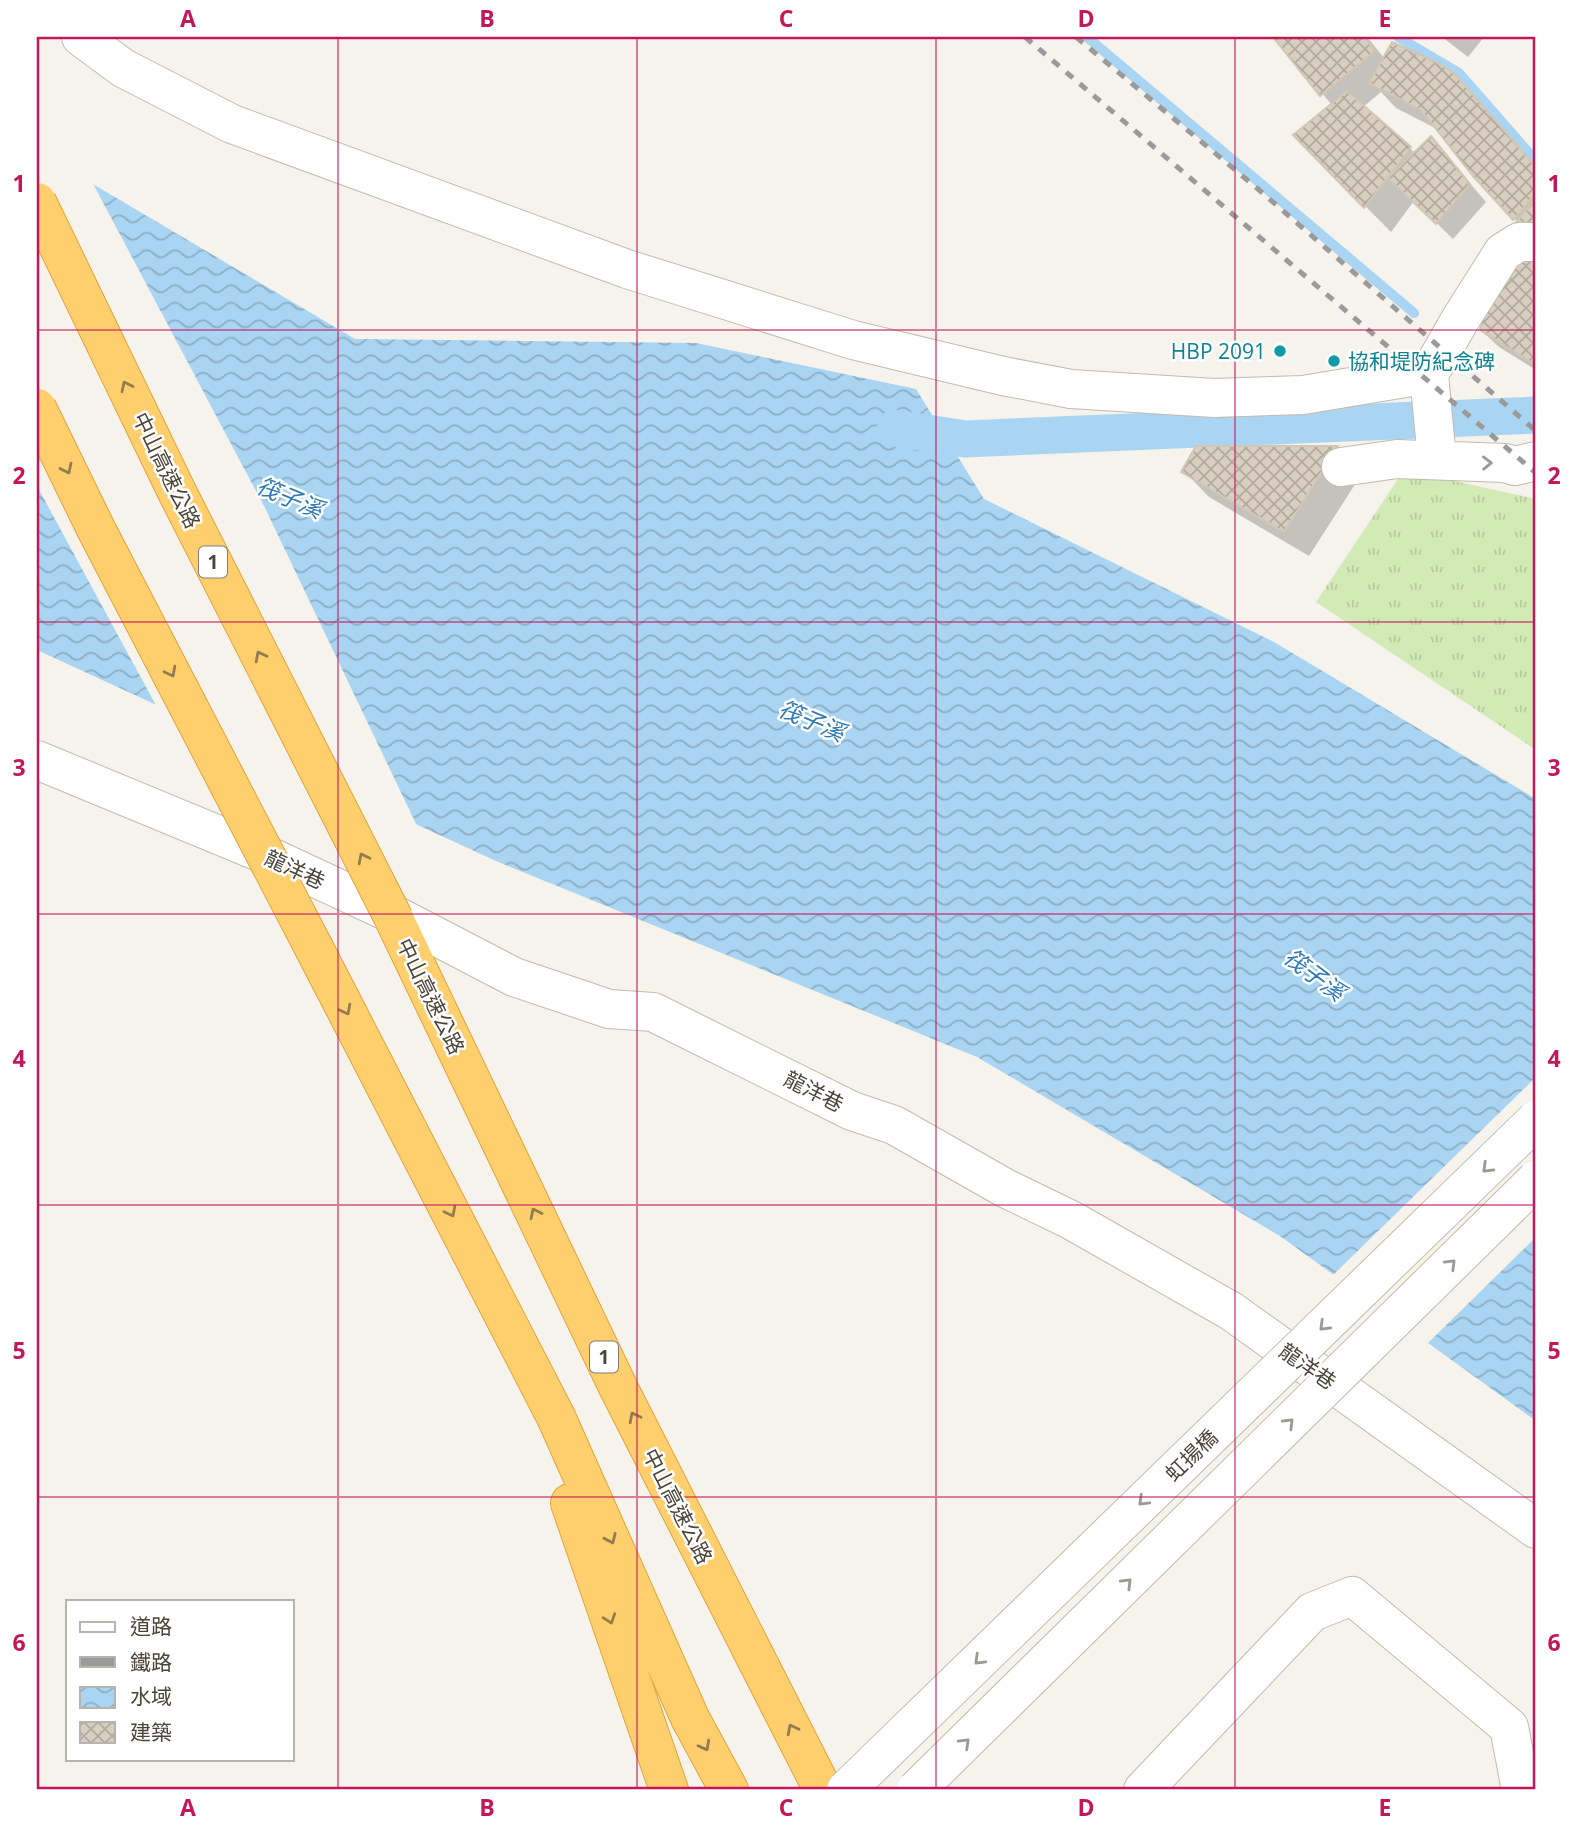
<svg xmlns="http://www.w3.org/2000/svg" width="1573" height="1827" viewBox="0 0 1573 1827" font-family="'Open Sans','Noto Sans TC',sans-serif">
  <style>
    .grass { fill: url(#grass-tufts) }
    .water { fill: url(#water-waves) }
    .pier { fill: #f6f3ec }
    .shadow { fill: #0003 }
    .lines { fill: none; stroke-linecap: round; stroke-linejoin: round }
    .stream { stroke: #a9d4f2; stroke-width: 10 }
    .canal { stroke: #a9d4f2; stroke-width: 37 }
    .building { fill: url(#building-cross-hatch); stroke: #d3c7b4; stroke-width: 2 }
    .minor-casing { stroke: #c2bbae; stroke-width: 40 }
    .highway-casing { stroke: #e0a43c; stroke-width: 40 }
    .minor { stroke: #fff; stroke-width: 38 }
    .highway { stroke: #ffcf6e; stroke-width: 38 }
    .rail { stroke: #9a9a9a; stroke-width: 5; stroke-dasharray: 9 9; stroke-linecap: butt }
    .minor-bridge-casing { stroke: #c2bbae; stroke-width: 40; stroke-linecap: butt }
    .highway-bridge-casing { stroke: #e0a43c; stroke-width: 40; stroke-linecap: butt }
    .minor-bridge { stroke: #fff; stroke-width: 38 }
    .highway-bridge { stroke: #ffcf6e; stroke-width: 38 }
    .oneway { stroke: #937c4e }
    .oneway2 { stroke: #9c9892 }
    .grid { fill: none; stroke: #c2185b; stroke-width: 2; stroke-opacity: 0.55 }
    .culture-dot { fill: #0f9aa8; stroke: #fff; stroke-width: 2.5 }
    .labels { text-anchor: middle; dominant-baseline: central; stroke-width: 5; stroke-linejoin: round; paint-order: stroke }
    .shield { fill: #fff; stroke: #817c74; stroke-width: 2 }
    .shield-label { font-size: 19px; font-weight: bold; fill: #4b4439 }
    .culture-label { font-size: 21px; fill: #0d838f; stroke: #fff; text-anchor: end }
    .street-label { font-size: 21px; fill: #4b4439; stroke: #fff }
    .water-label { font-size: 23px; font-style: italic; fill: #2e7ab2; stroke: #fff }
    .neatline { fill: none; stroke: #c2185b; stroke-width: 2.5 }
    .grid-label { font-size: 23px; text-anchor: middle; font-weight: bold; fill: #c2185b }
  </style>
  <defs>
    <pattern id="grass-tufts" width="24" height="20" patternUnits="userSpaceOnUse" patternTransform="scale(1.75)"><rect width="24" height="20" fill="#d2eab5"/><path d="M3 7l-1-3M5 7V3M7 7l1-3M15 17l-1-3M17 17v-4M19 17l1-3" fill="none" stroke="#b6ca9c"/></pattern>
    <pattern id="water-waves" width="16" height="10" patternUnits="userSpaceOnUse" patternTransform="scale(1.75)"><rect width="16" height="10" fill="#a9d4f2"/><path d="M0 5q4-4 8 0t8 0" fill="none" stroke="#8caec5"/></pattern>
    <pattern id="building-cross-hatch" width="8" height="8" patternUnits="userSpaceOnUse" patternTransform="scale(1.75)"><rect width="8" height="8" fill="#d8cfc1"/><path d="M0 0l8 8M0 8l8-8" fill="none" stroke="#b1aa9e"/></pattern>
  </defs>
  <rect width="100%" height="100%" fill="#f6f3ec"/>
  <path class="grass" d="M1404,470l132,29v251l-220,-148z"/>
  <path class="water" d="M37,151l318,188 341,4 220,46 68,110 290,143 262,157v622l-256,-185 -303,-179 -481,-196 -459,-211z"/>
  <path class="pier" d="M37,148l53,30 175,330 153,320 -260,-119 -121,-223z
    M1536,1077v160l-110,108 -95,-68z"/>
  <path class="shadow" d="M1275,37h92l18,22 69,16 82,91v76l-61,-67 -36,-45 -43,-22 -15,-16 -18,15 52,46 16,-15 55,64 -33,37 -39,-38 -23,31 -96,-97 37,-30z
    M1442,37h42l-16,20z
    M1536,255v115l-37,-23 -18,-17z
    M1338,447l25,25 -54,84 -100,-59 -25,-26 13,-23z"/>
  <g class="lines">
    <path class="stream" d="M1087,37l327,276
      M1398,37l61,36 77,88"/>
    <path class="canal" d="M895,428l70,11 571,-24"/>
  </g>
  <path class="building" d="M1273,37h91l11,14 -55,45z
    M1392,42l46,21 17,11 81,93v26l-23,27 -40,-44 -52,-66 -52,-27z
    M1347,91l64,56 -47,61 -71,-73z
    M1431,136l39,48 -34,40 -48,-46z
    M1536,198v25l-20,-1z
    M1536,253v112l-56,-35 15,-71z
    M1196,446h142l-54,86 -103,-60z"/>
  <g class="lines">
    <defs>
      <path id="minor" d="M81,37l42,31 109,56 395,145 226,71 150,36 68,13 143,9 89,-3 126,-21
        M1429,374l31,-54 43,-68 16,-10h17
        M1429,374l8,86
        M1341,467l56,-8 108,4 10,3 21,-5
        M37,760l225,93 133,62 119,62 95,32 44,3 199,99 42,14 111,63 66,32 160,91 305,218
        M1143,1790l169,-178 40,-16 157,131 12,63"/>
      <path id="highway" d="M394,919l225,470 204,401
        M315,950l241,467 134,301 39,72
        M570,1503l99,287"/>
    </defs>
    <use href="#minor" class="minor-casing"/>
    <use href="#highway" class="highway-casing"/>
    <use href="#minor" class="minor"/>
    <use href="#highway" class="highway"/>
    <path class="rail" d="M1025,37l511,436
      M1076,37l182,152 278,242"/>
    <defs>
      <path id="minor-bridge" d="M846,1790l690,-670
        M916,1790l620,-610"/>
      <path id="highway-bridge" d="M37,202l140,290 217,427
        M37,408l59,121 219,421"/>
    </defs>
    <use href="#minor-bridge" class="minor-bridge-casing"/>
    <use href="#highway-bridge" class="highway-bridge-casing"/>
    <use href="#minor-bridge" class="minor-bridge"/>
    <use href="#highway-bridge" class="highway-bridge"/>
  </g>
  <defs><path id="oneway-chevron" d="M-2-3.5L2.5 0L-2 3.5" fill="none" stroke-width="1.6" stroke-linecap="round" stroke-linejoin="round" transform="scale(1.75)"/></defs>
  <g class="oneway">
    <use href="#oneway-chevron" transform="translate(126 386) rotate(-116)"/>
    <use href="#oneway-chevron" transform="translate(67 469) rotate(64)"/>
    <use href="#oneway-chevron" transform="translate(260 656) rotate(-117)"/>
    <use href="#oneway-chevron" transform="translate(171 672) rotate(63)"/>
    <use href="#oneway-chevron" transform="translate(363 858) rotate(-117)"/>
    <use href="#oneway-chevron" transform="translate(346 1010) rotate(63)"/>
    <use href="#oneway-chevron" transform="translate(451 1212) rotate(63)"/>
    <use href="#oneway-chevron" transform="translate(535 1213) rotate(-116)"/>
    <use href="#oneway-chevron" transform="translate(634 1417) rotate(-117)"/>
    <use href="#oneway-chevron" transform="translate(611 1539) rotate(66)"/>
    <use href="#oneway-chevron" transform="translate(610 1619) rotate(71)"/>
    <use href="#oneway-chevron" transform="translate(792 1729) rotate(-117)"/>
    <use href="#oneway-chevron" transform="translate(705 1746) rotate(62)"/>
  </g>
  <g class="oneway2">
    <use href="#oneway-chevron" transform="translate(1487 463) rotate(-1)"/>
    <use href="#oneway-chevron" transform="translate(1487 1168) rotate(136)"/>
    <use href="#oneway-chevron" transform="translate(1451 1264) rotate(-45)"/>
    <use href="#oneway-chevron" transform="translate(1324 1326) rotate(136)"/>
    <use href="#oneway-chevron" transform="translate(1289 1423) rotate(-45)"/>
    <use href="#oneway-chevron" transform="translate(1143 1501) rotate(136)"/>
    <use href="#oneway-chevron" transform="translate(1127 1583) rotate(-45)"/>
    <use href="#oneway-chevron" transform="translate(979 1660) rotate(136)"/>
    <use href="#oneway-chevron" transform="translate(965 1743) rotate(-44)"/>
  </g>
  <path class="grid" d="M338,37v1753M637,37v1753M936,37v1753M1235,37v1753M37,330h1499M37,622h1499M37,914h1499M37,1205h1499M37,1497h1499"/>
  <g class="culture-dot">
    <circle cx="1280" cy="351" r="7"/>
    <circle cx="1334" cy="361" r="7"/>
  </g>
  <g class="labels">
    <g class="shield">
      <rect x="199" y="546.5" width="28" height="31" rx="5"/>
      <rect x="590" y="1341.5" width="28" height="31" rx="5"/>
    </g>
    <g class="shield-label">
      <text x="213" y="562">1</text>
      <text x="604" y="1357">1</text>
    </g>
    <g class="culture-label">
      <text x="1266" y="351">HBP 2091</text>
      <text x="1348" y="361" text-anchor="start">協和堤防紀念碑</text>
    </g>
    <g class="street-label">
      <text transform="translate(167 470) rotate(64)">中山高速公路</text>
      <text transform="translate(295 869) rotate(25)">龍洋巷</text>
      <text transform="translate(431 996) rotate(64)">中山高速公路</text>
      <text transform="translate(814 1091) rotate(27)">龍洋巷</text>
      <text transform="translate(1308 1366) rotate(35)">龍洋巷</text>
      <text transform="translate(1191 1455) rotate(-44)">虹揚橋</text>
      <text transform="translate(678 1506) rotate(63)">中山高速公路</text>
    </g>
    <g class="water-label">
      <text transform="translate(290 497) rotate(23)">筏子溪</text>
      <text transform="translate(812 720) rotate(23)">筏子溪</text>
      <text transform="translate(1315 974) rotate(37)">筏子溪</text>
    </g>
  </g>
  <rect width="1573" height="1827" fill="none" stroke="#ffffff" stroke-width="77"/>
  <rect x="66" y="1600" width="228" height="161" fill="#ffffff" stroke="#b7b4b0" stroke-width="2"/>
  <rect x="80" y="1622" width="35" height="10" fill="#ffffff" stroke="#b7b4b0" stroke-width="2"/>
  <text x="130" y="1634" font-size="21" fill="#4b4439">道路</text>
  <rect x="80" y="1657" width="35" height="10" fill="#9a9a9a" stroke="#b7b4b0" stroke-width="2"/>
  <text x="130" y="1670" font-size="21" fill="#4b4439">鐵路</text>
  <rect x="80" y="1687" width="35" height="21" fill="url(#water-waves)" stroke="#b7b4b0" stroke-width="2"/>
  <text x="130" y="1704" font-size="21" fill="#4b4439">水域</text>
  <rect x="80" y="1722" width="35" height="21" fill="url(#building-cross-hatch)" stroke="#b7b4b0" stroke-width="2"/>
  <text x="130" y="1740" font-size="21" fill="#4b4439">建築</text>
  <rect x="38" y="38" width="1496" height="1750" class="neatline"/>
  <g class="grid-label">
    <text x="188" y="27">A</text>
    <text x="487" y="27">B</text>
    <text x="786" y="27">C</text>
    <text x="1086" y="27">D</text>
    <text x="1385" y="27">E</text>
    <text x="19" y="192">1</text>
    <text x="1554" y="192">1</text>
    <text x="19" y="484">2</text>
    <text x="1554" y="484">2</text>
    <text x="19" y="776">3</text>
    <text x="1554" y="776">3</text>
    <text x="19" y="1067">4</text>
    <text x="1554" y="1067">4</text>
    <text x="19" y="1359">5</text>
    <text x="1554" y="1359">5</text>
    <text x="19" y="1651">6</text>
    <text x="1554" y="1651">6</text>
    <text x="188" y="1816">A</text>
    <text x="487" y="1816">B</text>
    <text x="786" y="1816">C</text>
    <text x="1086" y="1816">D</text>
    <text x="1385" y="1816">E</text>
  </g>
</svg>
